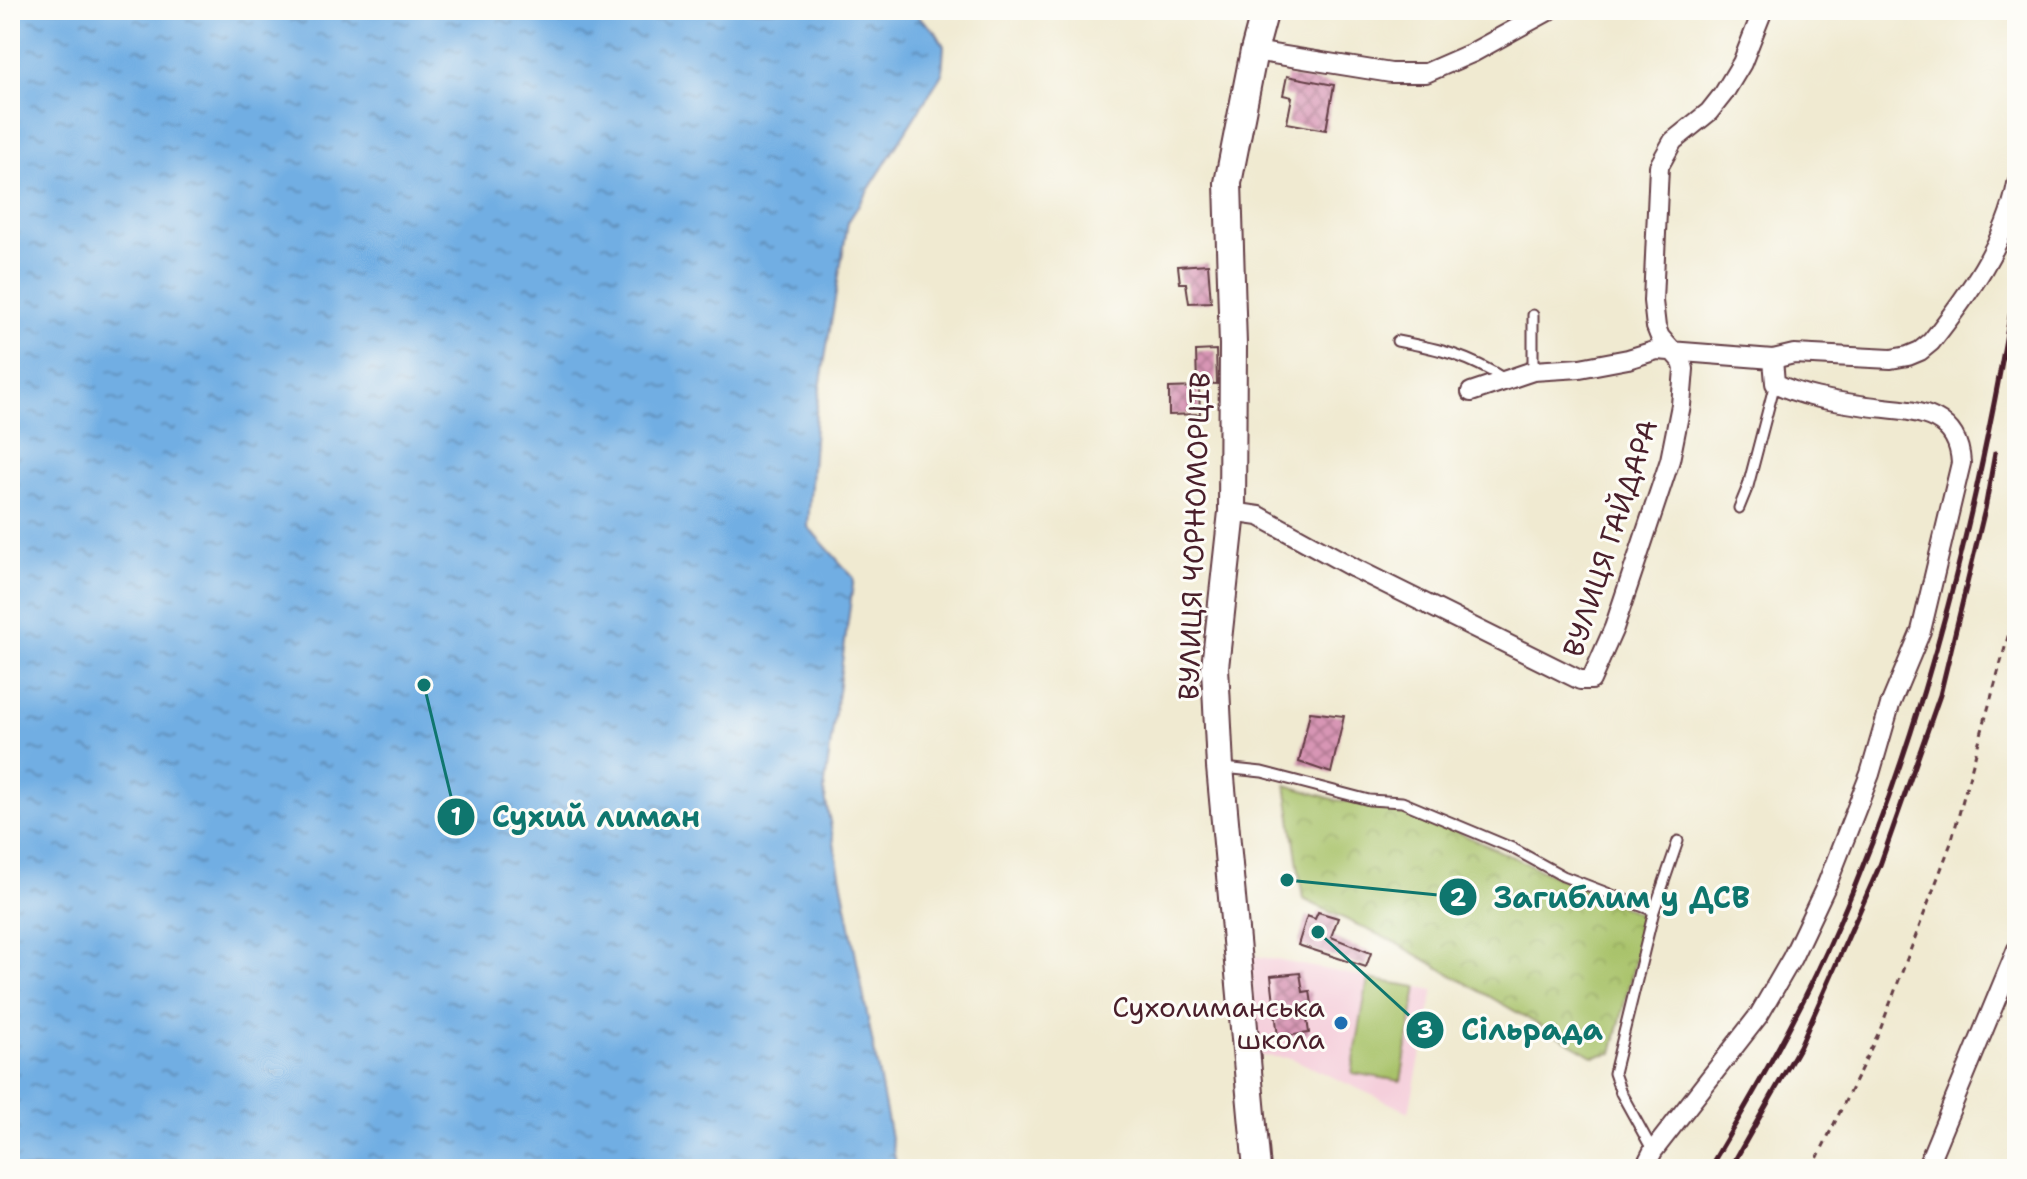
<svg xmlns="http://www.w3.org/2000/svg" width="2027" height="1179" viewBox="0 0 2027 1179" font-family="'Shantell Sans',sans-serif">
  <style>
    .built { fill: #f5cfdb }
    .park { fill: url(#park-crowns); stroke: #7a714a; stroke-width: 2 }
    .pitch { fill: #a9c36a; stroke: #7a714a; stroke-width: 2 }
    .water { fill: url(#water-ripples); stroke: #5e6687; stroke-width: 2 }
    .building { fill: url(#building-cross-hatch) }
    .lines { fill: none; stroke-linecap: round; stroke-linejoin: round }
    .lane-casing { stroke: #633d44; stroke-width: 13 }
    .street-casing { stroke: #633d44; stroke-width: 22 }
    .secondary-casing { stroke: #633d44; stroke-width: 30 }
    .path { stroke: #633d44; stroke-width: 3; stroke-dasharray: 6 6; stroke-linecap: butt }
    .lane { stroke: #fff; stroke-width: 9 }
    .street { stroke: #fff; stroke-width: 18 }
    .secondary { stroke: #fff; stroke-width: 26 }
    .rail { stroke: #4a1f2b; stroke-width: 5 }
    .poi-dot { fill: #1f6fb2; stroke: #fdfcf7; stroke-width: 3 }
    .labels { text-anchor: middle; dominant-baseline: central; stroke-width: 6; stroke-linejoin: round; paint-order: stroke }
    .street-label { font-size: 28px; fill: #4a1f2b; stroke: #fdfcf7 }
    .poi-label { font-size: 28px; fill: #4a1f2b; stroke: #fdfcf7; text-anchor: end }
    .leader { fill: none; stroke: #0f766e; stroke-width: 3 }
    .callout-dot { fill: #0f766e; stroke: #fdfcf7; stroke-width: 3 }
    .mark-label { font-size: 24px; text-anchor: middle; font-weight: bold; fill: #fff }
    .callout-label { font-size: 30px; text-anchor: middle; font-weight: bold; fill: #0f766e; stroke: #fdfcf7; stroke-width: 6; stroke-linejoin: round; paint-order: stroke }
  </style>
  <defs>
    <pattern id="park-crowns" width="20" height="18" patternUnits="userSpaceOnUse" patternTransform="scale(2)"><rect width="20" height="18" fill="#a9c36a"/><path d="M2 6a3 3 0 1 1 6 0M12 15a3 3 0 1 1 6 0" fill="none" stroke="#93a75c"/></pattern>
    <pattern id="water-ripples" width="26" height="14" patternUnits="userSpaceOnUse" patternTransform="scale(2)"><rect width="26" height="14" fill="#71aee3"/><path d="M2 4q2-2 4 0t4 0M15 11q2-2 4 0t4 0" fill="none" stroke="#5f8db8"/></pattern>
    <pattern id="building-cross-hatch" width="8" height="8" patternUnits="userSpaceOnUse" patternTransform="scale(2)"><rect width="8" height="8" fill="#d896b5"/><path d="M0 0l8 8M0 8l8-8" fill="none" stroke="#b17a93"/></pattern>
  </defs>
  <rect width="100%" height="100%" fill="#fdfcf7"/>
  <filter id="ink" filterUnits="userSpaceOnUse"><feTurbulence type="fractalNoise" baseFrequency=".0125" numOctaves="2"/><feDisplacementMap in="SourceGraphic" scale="16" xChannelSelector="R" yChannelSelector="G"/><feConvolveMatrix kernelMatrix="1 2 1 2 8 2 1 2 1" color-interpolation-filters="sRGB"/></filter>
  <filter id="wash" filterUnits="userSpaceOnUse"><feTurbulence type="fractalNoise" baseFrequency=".006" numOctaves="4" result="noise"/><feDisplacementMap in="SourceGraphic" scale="32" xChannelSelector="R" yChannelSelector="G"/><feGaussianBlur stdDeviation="1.8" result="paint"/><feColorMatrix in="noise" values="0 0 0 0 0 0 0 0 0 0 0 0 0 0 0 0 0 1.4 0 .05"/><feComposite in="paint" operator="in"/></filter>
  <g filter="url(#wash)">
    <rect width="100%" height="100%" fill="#f0ead1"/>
    <path class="built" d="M1250,955l184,35 -25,122 -118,-54 -33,-2z"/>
    <path class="park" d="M1286,785l50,15 68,8 242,109 -34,136 -19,3 -197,-113 -93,-44z"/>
    <path class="pitch" d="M1368,979l49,8 -16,94 -49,-8z"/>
    <path class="water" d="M10,10h901l25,22 8,14 -2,28 -94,148 -32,190 -8,115 46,51 -30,213 73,378h-887z"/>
    <g id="blocks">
      <path class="building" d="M1287,76l47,9 -8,45 -39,-7 5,-26 -9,-2z
        M1208,264l3,38 -22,1 -3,-20h-6l-2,-17z
        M1216,350l1,34 -20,-1 -1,-32z
        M1199,387l1,27 -31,1v-27z
        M1310,712l34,4 -13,57 -32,-11z
        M1318,912l20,6 -7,19 40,16 -5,14 -68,-22 9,-29 8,3z
        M1300,973l3,19 7,-1 3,20 -7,1 3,21 -31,4 -7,-61z"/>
    </g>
  </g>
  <g filter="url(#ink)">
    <use href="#blocks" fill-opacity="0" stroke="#633d44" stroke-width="2"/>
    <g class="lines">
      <defs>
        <path id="lane" d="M1397,341c43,8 72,15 109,39
          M1533,371v-56
          M1739,508l9,-22 27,-103
          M1224,768l38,4 107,28 33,2 110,46 51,28 91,35
          M1653,1151l-32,-58 -7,-20 40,-162 24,-70"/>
        <path id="street" d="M2009,10l8,3
          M1254,51l137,22h35l46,-20 78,-43
          M1471,392l62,-21 47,-3 48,-9 29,-9 116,9 21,-5 97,5 17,-3 12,-5 11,-9c37,-47 75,-99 86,-158
          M1232,512l27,4 95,52 226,112h11l23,-52 56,-168 11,-55 3,-36 -2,-7 -22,-25 -4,-10 -3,-26 6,-135 14,-25 36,-29 15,-19 18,-30 21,-53
          M1644,1169l9,-18 106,-136 33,-57 35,-74 43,-110 20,-69 31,-74 40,-168c-3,-58 -58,-51 -101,-58 -28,-4 -60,-9 -85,-22l-2,-24
          M1926,1169l91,-220"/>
        <path id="secondary" d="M1257,1169l-37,-402 -5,-100 17,-155 1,-167 -5,-162 26,-132 11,-41"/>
      </defs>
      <use href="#lane" class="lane-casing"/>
      <use href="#street" class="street-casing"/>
      <use href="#secondary" class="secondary-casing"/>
      <path class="path" d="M1263,1011l12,-2
        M1812,1169l68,-139 71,-187 66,-239"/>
      <use href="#lane" class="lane"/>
      <use href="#street" class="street"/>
      <use href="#secondary" class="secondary"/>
      <path class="rail" d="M1709,1169c46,-78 92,-157 128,-241 91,-207 144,-431 180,-654
        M1730,1169l70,-123 80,-181 60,-170 45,-186 10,-56"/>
    </g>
  </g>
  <circle class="poi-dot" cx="1341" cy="1023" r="8"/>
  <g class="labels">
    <g class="street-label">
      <text transform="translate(1194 536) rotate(-88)">ВУЛИЦЯ ЧОРНОМОРЦІВ</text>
      <text transform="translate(1610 538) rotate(-72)">ВУЛИЦЯ ГАЙДАРА</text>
    </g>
    <g class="poi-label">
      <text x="1325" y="1007">Сухолиманська<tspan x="1325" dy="32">школа</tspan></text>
    </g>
  </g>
  <path class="leader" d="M424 685L456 817M1287 880L1458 897M1318 932L1425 1030"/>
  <g class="callout-dot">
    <circle cx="424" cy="685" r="8"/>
    <circle cx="1287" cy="880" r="8"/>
    <circle cx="1318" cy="932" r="8"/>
    <circle cx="456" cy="817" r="20"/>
    <circle cx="1458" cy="897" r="20"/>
    <circle cx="1425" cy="1030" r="20"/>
  </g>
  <g class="mark-label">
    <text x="456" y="825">1</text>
    <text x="1458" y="906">2</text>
    <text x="1425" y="1038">3</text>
  </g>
  <g class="callout-label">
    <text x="596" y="827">Сухий лиман</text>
    <text x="1622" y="908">Загиблим у ДСВ</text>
    <text x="1532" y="1040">Сільрада</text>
  </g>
  <rect width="2027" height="1179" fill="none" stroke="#fdfcf7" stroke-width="40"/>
</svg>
